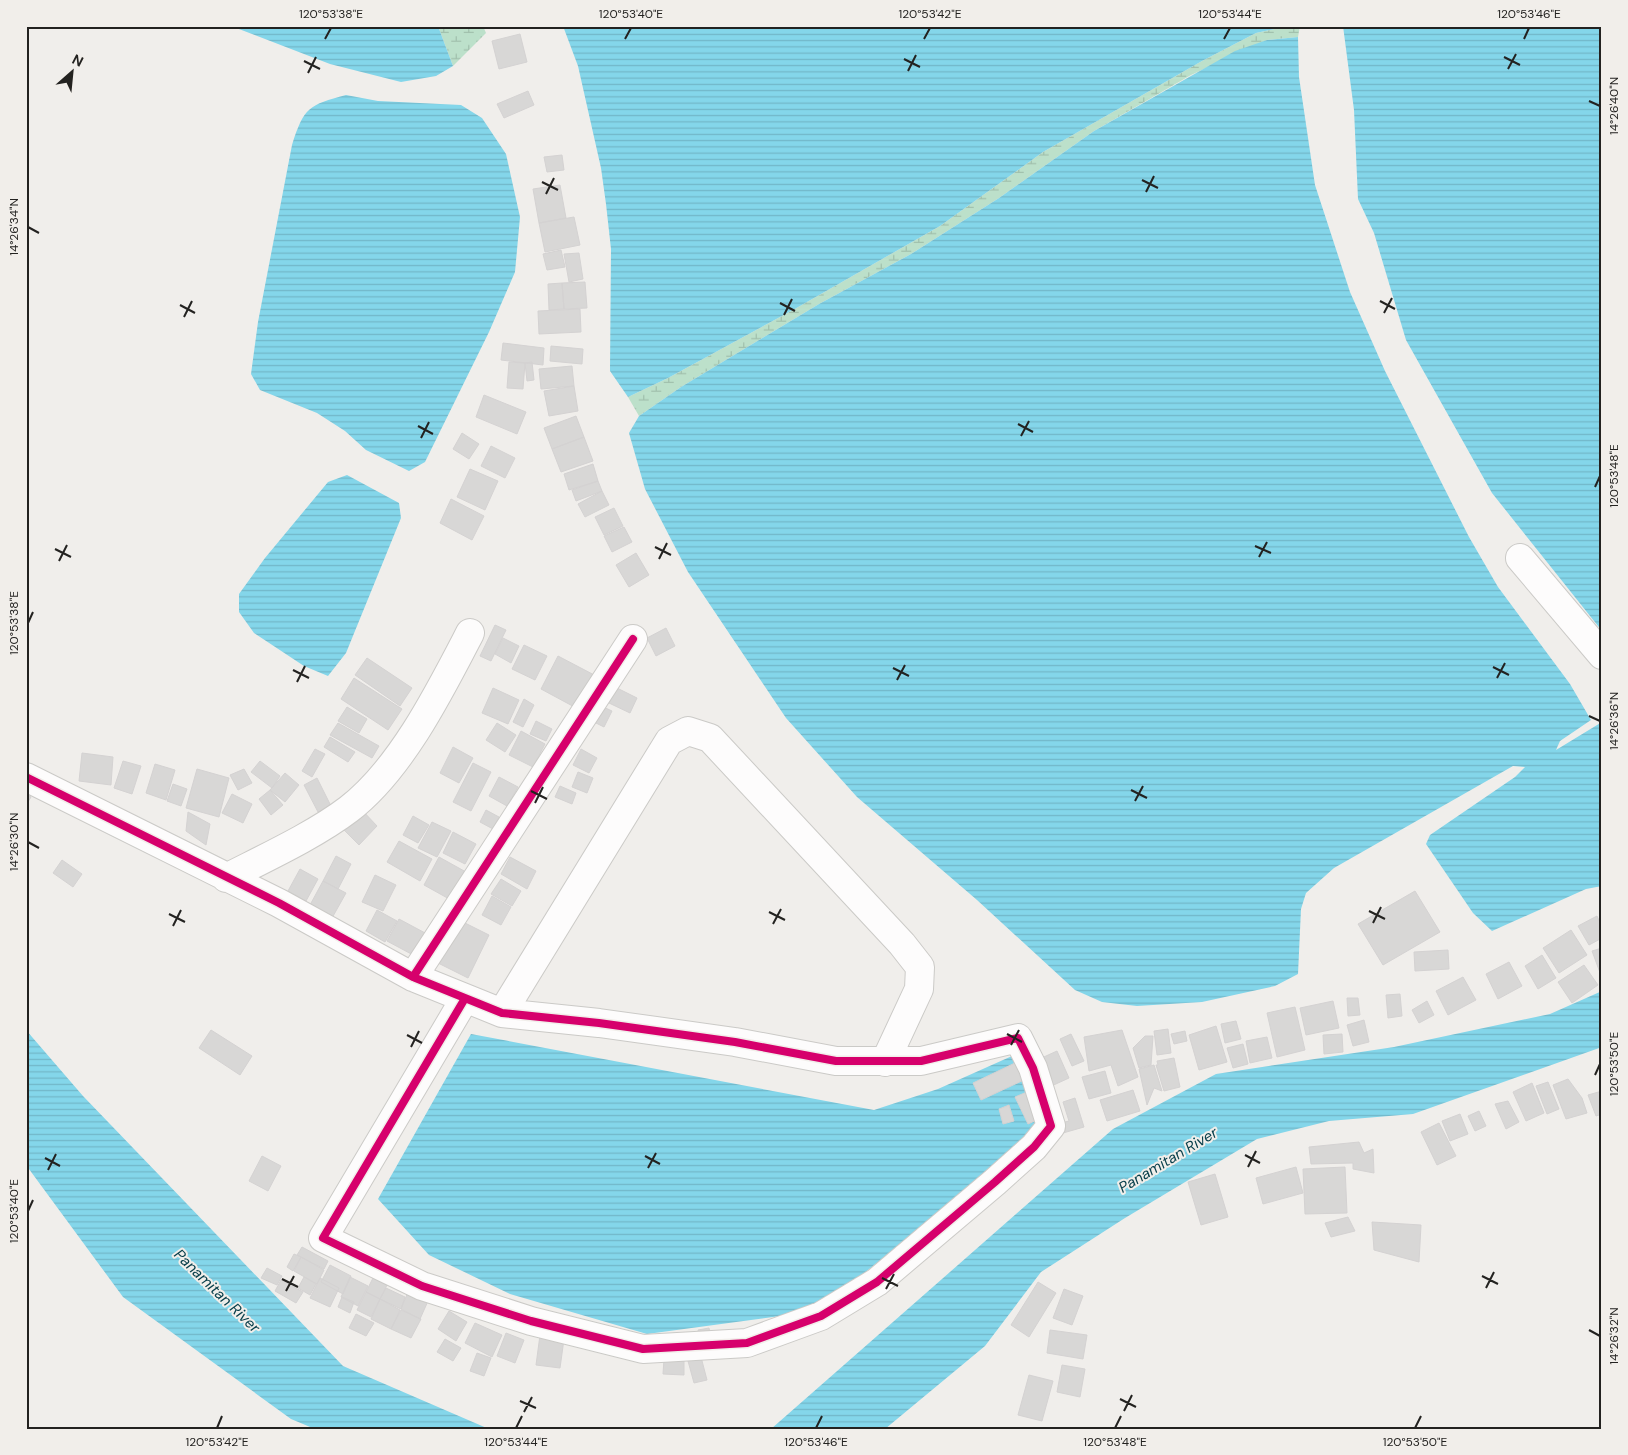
<svg xmlns="http://www.w3.org/2000/svg" width="1628" height="1455" viewBox="0 0 1628 1455" font-family="'DM Sans',sans-serif">
  <style>
    .wetland { fill: url(#wetland-marsh) }
    .water { fill: url(#water-rules) }
    .building { fill: #d8d7d6; stroke: #d4d2d2 }
    .lines { fill: none; stroke-linecap: round; stroke-linejoin: round }
    .street-casing { stroke: #cbcac7; stroke-width: 30 }
    .street { stroke: #fdfcfc; stroke-width: 28 }
    .cycleway-casing { stroke: #f1eeea; stroke-width: 11 }
    .cycleway { stroke: #d6006c; stroke-width: 8 }
    .ticks { fill: none; stroke: #232220; stroke-width: 2 }
    .labels { text-anchor: middle; dominant-baseline: central; stroke-width: 4; stroke-linejoin: round; paint-order: stroke }
    .water-label { font-size: 15px; font-style: italic; fill: #09404c; stroke: #f1eeea }
    .neatline { fill: none; stroke: #232220; stroke-width: 2 }
    .ticks-label { font-size: 12px; text-anchor: middle; fill: #232220 }
  </style>
  <defs>
    <pattern id="wetland-marsh" width="20" height="14" patternUnits="userSpaceOnUse" patternTransform="scale(1.25)"><rect width="20" height="14" fill="#bce0ca"/><path d="M1 5h8M5 5V1M11 12h8M15 12V8" fill="none" stroke="#a1c0ad"/></pattern>
    <pattern id="water-rules" width="6" height="5" patternUnits="userSpaceOnUse" patternTransform="scale(1.25)"><rect width="6" height="5" fill="#84d6ea"/><path d="M0 2.5h6" fill="none" stroke="#72b7c8"/></pattern>
  </defs>
  <rect width="100%" height="100%" fill="#f0eeeb"/>
  <path class="wetland" d="M438,26h45l3,7 -33,33z
    M1289,26h11l-2,11 -31,3 -76,35 -97,56 -95,67 -88,56 -92,50 -138,83 -42,29 -11,-19 40,-19 125,-68 147,-84 103,-74 159,-91 54,-28z"/>
  <path class="water" d="M231,26h207l15,40 -17,10 -35,6 -71,-18z
    M563,26h726l-33,7 -54,28 -159,91 -103,74 -147,84 -125,68 -40,19 -18,-26 1,-122 -5,-45 -5,-36 -23,-102z
    M1343,26h259v605l-110,-138 -86,-153 -32,-107 -16,-34 -4,-89z
    M1298,37l1,40 16,108 35,107 35,79 84,166 29,50 72,97 21,36 -31,21 -4,9 46,-28v164l-16,3 -94,42 -19,-18 -47,-69 4,-9 85,-58 10,-10 -12,-1 -179,102 -28,25 -5,16 -3,65 -23,12 -73,16 -65,4 -35,-4 -27,-12 -98,-90 -120,-103 -71,-79 -98,-146 -43,-83 -16,-56 10,-17 42,-29 138,-83 92,-50 88,-56 95,-67 141,-80 32,-11z
    M346,95l32,6 83,4 21,13 24,36 14,63 -5,55 -26,60 -64,130 -16,9 -43,-21 -21,-19 -28,-18 -57,-23 -9,-16 7,-52 34,-177c12,-38 17,-40 54,-50z
    M347,475l52,28 2,15 -55,135 -18,23 -24,-10 -50,-33 -15,-21v-18l26,-36 63,-76z
    M1602,991v56l-189,67 -84,7 -72,18 -132,79 -84,54 -56,74 -100,83h-114l342,-300 103,-55 178,-27 156,-33z
    M26,1030l57,66 260,270 146,63h-174l-24,-10 -168,-122 -97,-132z
    M471,1034l403,76 64,-21 74,-33 33,72 -228,183 -170,23 -137,-40 -81,-39 -51,-56z"/>
  <path class="building" d="M520,34l7,28 -28,7 -7,-28z
    M528,91l6,14 -30,13 -7,-14z
    M562,155l2,15 -17,2 -3,-15z
    M560,185l6,33 -27,5 -6,-34z
    M574,217l6,28 -35,7 -6,-29z
    M561,250l4,17 -18,3 -4,-16z
    M579,253l4,26 -14,3 -5,-28z
    M585,282l2,26 -23,1 -2,-26z
    M562,283l2,26 -15,1 -1,-26z
    M580,309l1,23 -42,2 -1,-23z
    M503,343l41,5 -1,17 -42,-5z
    M551,346l32,3 -1,15 -32,-3z
    M509,362l16,1 -2,26 -16,-1z
    M532,362l2,18 -7,1 -2,-18z
    M572,366l2,20 -33,3 -2,-20z
    M574,386l4,25 -29,5 -5,-25z
    M484,395l42,17 -9,22 -41,-17z
    M576,416l8,21 -32,12 -8,-21z
    M462,433l17,11 -10,15 -16,-10z
    M584,437l9,24 -32,11 -9,-23z
    M491,446l24,12 -10,20 -24,-12z
    M593,464l5,17 -29,9 -5,-16z
    M470,469l28,12 -13,29 -28,-13z
    M598,481l4,10 -26,10 -4,-11z
    M602,491l7,14 -24,12 -7,-13z
    M451,499l33,17 -12,24 -32,-17z
    M614,508l9,18 -19,9 -9,-18z
    M624,527l8,15 -20,10 -8,-16z
    M636,553l13,22 -20,12 -13,-22z
    M495,625l11,5 -15,31 -11,-5z
    M666,628l9,18 -19,10 -9,-18z
    M503,638l16,8 -8,17 -16,-9z
    M524,645l23,11 -12,24 -23,-11z
    M558,656l40,21 -18,33 -39,-21z
    M367,658l45,30 -12,18 -45,-31z
    M354,678l48,31 -14,21 -47,-31z
    M493,688l26,12 -11,24 -26,-11z
    M617,688l20,10 -7,15 -21,-10z
    M524,699l10,6 -11,22 -10,-5z
    M599,705l13,6 -8,16 -12,-6z
    M347,707l20,12 -8,14 -21,-12z
    M536,721l16,8 -6,12 -16,-7z
    M338,723l41,23 -7,12 -42,-23z
    M497,723l19,12 -11,17 -19,-12z
    M521,731l24,13 -12,23 -24,-12z
    M330,737l25,15 -7,10 -24,-15z
    M453,747l20,11 -14,25 -19,-10z
    M315,749l10,5 -13,23 -10,-6z
    M581,749l16,9 -8,15 -16,-8z
    M82,753l31,4 -2,28 -32,-4z
    M123,761l18,5 -9,28 -18,-6z
    M260,761l20,15 -8,12 -21,-16z
    M473,763l18,9 -20,39 -18,-9z
    M155,764l20,6 -9,30 -20,-7z
    M197,769l32,9 -10,39 -33,-9z
    M244,769l8,14 -14,7 -8,-15z
    M578,772l15,6 -6,15 -15,-6z
    M285,773l14,12 -14,17 -15,-12z
    M499,777l19,10 -11,19 -18,-10z
    M317,778l14,28 -13,6 -14,-27z
    M173,784l14,5 -6,17 -14,-5z
    M560,786l16,7 -4,11 -17,-7z
    M270,790l13,15 -12,10 -12,-16z
    M26,794l5,3 -5,8z
    M232,794l20,10 -9,19 -21,-10z
    M361,809l16,17 -18,19 -17,-17z
    M486,810l13,7 -6,12 -13,-7z
    M188,812l22,12 -4,21 -20,-14z
    M413,816l16,9 -11,18 -15,-8z
    M432,822l19,9 -14,26 -19,-9z
    M453,832l23,12 -11,20 -22,-11z
    M399,841l33,18 -12,22 -33,-19z
    M336,856l15,8 -13,25 -15,-8z
    M439,857l27,15 -15,28 -27,-15z
    M510,857l26,14 -9,18 -26,-15z
    M62,860l20,14 -9,13 -20,-14z
    M300,869l18,10 -12,22 -18,-10z
    M375,875l21,10 -13,26 -21,-9z
    M501,879l20,12 -9,15 -21,-12z
    M323,881l23,12 -14,25 -22,-13z
    M1415,891l25,41 -57,33 -25,-41z
    M492,896l19,11 -10,18 -19,-10z
    M377,910l20,11 -12,21 -19,-11z
    M1597,916l5,11v11l-13,7 -11,-19z
    M455,918l34,17 -21,43 -34,-17z
    M399,919l28,15 -12,22 -28,-15z
    M1571,930l16,25 -28,18 -16,-25z
    M1602,948v30l-10,-27z
    M1448,950l1,19 -34,2 -1,-19z
    M1542,955l14,23 -18,11 -13,-23z
    M1509,962l13,24 -24,13 -12,-25z
    M1584,965l14,20 -26,18 -14,-21z
    M1463,977l13,23 -28,15 -12,-24z
    M1400,994l2,22 -14,2 -2,-23z
    M1347,998h11l2,17 -12,1z
    M1333,1001l6,27 -33,7 -6,-27z
    M1427,1001l7,14 -15,8 -7,-13z
    M1295,1007l10,43 -28,7 -10,-44z
    M1364,1020l5,22 -16,4 -6,-21z
    M1236,1021l5,18 -16,4 -4,-19z
    M1216,1026l11,36 -28,8 -10,-35z
    M1168,1029l3,24 -14,2 -3,-24z
    M211,1030l41,26 -12,19 -41,-27z
    M1122,1030l16,47 -20,9 -7,-21 -22,6 -5,-34z
    M1185,1031l2,10 -13,3 -3,-10z
    M1071,1034l13,27 -12,5 -12,-27z
    M1342,1034l1,18 -19,2 -1,-19z
    M1145,1036h8l-2,29 -12,3 -6,-20z
    M1267,1037l5,21 -22,5 -4,-22z
    M1243,1044l5,20 -15,4 -6,-20z
    M1057,1051l12,27 -22,10 -12,-27z
    M1174,1058l6,29 -16,4 -8,-26h2l-1,-4z
    M1017,1062l9,17 -45,21 -8,-17z
    M1154,1065l8,26 -8,-3 -7,17 -8,-36z
    M1105,1071l6,22 -22,6 -7,-22z
    M1568,1079l14,19 5,15 -21,6 -13,-34z
    M1548,1082l11,27 -12,5 -11,-28z
    M1532,1083l12,30 -18,8 -13,-29z
    M1133,1090l7,21 -33,10 -7,-21z
    M1602,1091v23l-6,2 -8,-21z
    M1027,1092l12,27 -11,5 -13,-27z
    M1075,1098l9,29 -28,8 -3,-10 16,-4 -6,-19z
    M1508,1101l11,21 -13,7 -11,-25z
    M1009,1105l5,16 -11,3 -4,-15z
    M1479,1111l7,15 -11,5 -7,-15z
    M1460,1114l8,20 -18,7 -8,-20z
    M1439,1123l17,33 -19,9 -16,-33z
    M1359,1142l5,11 9,-4 1,24 -21,-4v-6l-42,1 -2,-17z
    M262,1156l19,10 -13,25 -19,-10z
    M1296,1167l7,26 -40,11 -7,-26z
    M1345,1167l2,46 -42,1 -2,-45z
    M1215,1174l13,43 -27,8 -13,-43z
    M1348,1217l7,14 -24,6 -6,-14z
    M1372,1222l49,3 -2,37 -45,-12z
    M302,1247l26,14 -4,8 -27,-14z
    M294,1254l7,3 -8,14 -6,-4z
    M301,1257l23,13 -7,14 -23,-13z
    M330,1265l21,11 -8,18 -22,-12z
    M267,1268l15,8 -5,9 -16,-7z
    M304,1277l12,7 -6,11 -12,-7z
    M350,1277l18,9 -10,20 -17,-9z
    M320,1278l19,10 -9,19 -20,-9z
    M373,1278l14,7 -7,14 -14,-7z
    M281,1280l22,12 -7,11 -21,-12z
    M1038,1282l18,11 -27,44 -18,-12z
    M386,1288l19,9 -4,12 -21,-10z
    M1064,1289l19,7 -11,29 -19,-7z
    M366,1292l14,7 -9,18 -14,-7z
    M408,1292l20,9 -8,18 -19,-10z
    M342,1297l12,5 -4,11 -12,-6z
    M380,1299l20,11 -9,19 -20,-10z
    M401,1310l20,9 -10,19 -20,-9z
    M449,1311l18,11 -11,19 -18,-12z
    M356,1314l18,9 -8,13 -17,-8z
    M475,1323l27,12 -10,22 -27,-14z
    M709,1328l3,12 -11,1 -3,-11z
    M1050,1330l37,5 -4,24 -36,-6z
    M506,1333l18,7 -9,23 -18,-7z
    M540,1335l24,4 -4,29 -24,-3z
    M445,1339l16,9 -8,13 -16,-9z
    M477,1353l14,5 -7,18 -14,-5z
    M701,1357l6,23 -13,3 -6,-22z
    M664,1359h20v16l-21,-1z
    M1062,1365l23,4 -5,28 -23,-5z
    M1029,1375l24,6 -11,40 -24,-6z"/>
  <g class="lines">
    <defs>
      <path id="street" d="M1520,558l82,97
        M26,777l253,126 134,74 89,36 97,10 136,19 101,19h85l97,-23 15,30 18,58 -17,21 -39,35 -118,100 -56,34 -74,27 -104,6 -112,-28 -109,-35 -99,-48 141,-238
        M226,878c39,-20 89,-43 123,-69 52,-40 91,-118 121,-176
        M413,977l220,-338
        M502,1013l167,-272 19,-10 22,7 192,206 18,23 -1,22 -34,73"/>
    </defs>
    <use href="#street" class="street-casing"/>
    <use href="#street" class="street"/>
    <defs>
      <path id="cycleway" d="M26,777l253,126 134,74 89,36 97,10 136,19 101,19h85l97,-23 15,30 18,58 -17,21 -39,35 -118,100 -56,34 -74,27 -104,6 -112,-28 -109,-35 -99,-48 141,-238
        M413,977l220,-338"/>
    </defs>
    <use href="#cycleway" class="cycleway-casing"/>
    <use href="#cycleway" class="cycleway"/>
  </g>
  <path class="ticks" d="M325,39l6,-11M625,39l6,-11M924,39l6,-11M1224,39l6,-11M1524,39l5,-11M1504,57l16,8M904,59l16,8M304,61l16,8M1508,69l8,-15M908,71l8,-16M308,73l8,-16M1589,101l11,5M1142,180l16,8M542,182l16,8M1146,192l8,-16M546,194l8,-16M28,227l11,6M1380,301l15,8M780,303l15,8M180,305l15,8M1384,313l8,-15M784,315l8,-16M184,317l8,-16M1018,424l15,8M418,426l15,8M1021,436l8,-15M421,438l8,-16M1595,487l5,-11M1255,546l16,7M655,547l16,8M55,549l16,8M1259,557l8,-15M659,559l8,-16M59,561l8,-16M28,623l5,-11M1493,667l16,8M893,668l16,8M293,670l16,8M1497,678l8,-15M897,680l8,-15M297,682l8,-16M1589,716l11,5M1131,790l16,8M531,791l16,8M1135,801l8,-15M535,803l8,-16M28,842l11,6M1369,911l16,8M769,912l16,8M169,914l16,8M1373,923l8,-16M773,924l8,-15M173,926l8,-16M1007,1034l15,8M407,1035l15,8M1011,1045l8,-15M411,1047l8,-16M1595,1075l5,-11M1245,1155l15,8M645,1156l15,8M45,1158l15,8M1248,1167l8,-16M648,1168l8,-15M48,1170l8,-16M28,1211l5,-11M1482,1276l16,8M882,1278l16,8M282,1279l16,8M1486,1288l8,-16M886,1289l8,-15M286,1291l8,-15M1589,1330l11,6M1120,1399l16,8M520,1401l16,7M1124,1411l8,-16M524,1412l8,-15M217,1428l5,-12M516,1428l6,-12M816,1428l6,-12M1115,1428l6,-12M1415,1428l6,-12"/>
  <g class="labels">
    <g class="water-label">
      <text transform="translate(1168 1160) rotate(-31)">Panamitan River</text>
      <text transform="translate(217 1291) rotate(44)">Panamitan River</text>
    </g>
  </g>
  <rect width="1628" height="1455" fill="none" stroke="#f1eeea" stroke-width="55"/>
  <g transform="translate(72 72) rotate(27)" stroke="#f1eeea" stroke-width="4" paint-order="stroke">
  <path d="M0-4L9 19L0 12L-9 19Z" fill="#232220"/>
  <text y="-8" font-size="14" font-weight="bold" text-anchor="middle" fill="#232220">N</text>
  </g>
  <rect x="28" y="28" width="1572" height="1400" class="neatline"/>
  <g class="ticks-label">
    <text x="331" y="18">120°53'38"E</text>
    <text x="631" y="18">120°53'40"E</text>
    <text x="930" y="18">120°53'42"E</text>
    <text x="1230" y="18">120°53'44"E</text>
    <text x="1529" y="18">120°53'46"E</text>
    <text transform="translate(1614 106) rotate(-90)" y="4">14°26'40"N</text>
    <text transform="translate(14 227) rotate(-90)" y="4">14°26'34"N</text>
    <text transform="translate(1614 476) rotate(-90)" y="4">120°53'48"E</text>
    <text transform="translate(14 623) rotate(-90)" y="4">120°53'38"E</text>
    <text transform="translate(1614 721) rotate(-90)" y="4">14°26'36"N</text>
    <text transform="translate(14 842) rotate(-90)" y="4">14°26'30"N</text>
    <text transform="translate(1614 1064) rotate(-90)" y="4">120°53'50"E</text>
    <text transform="translate(14 1211) rotate(-90)" y="4">120°53'40"E</text>
    <text transform="translate(1614 1336) rotate(-90)" y="4">14°26'32"N</text>
    <text x="217" y="1446">120°53'42"E</text>
    <text x="516" y="1446">120°53'44"E</text>
    <text x="816" y="1446">120°53'46"E</text>
    <text x="1115" y="1446">120°53'48"E</text>
    <text x="1415" y="1446">120°53'50"E</text>
  </g>
</svg>
